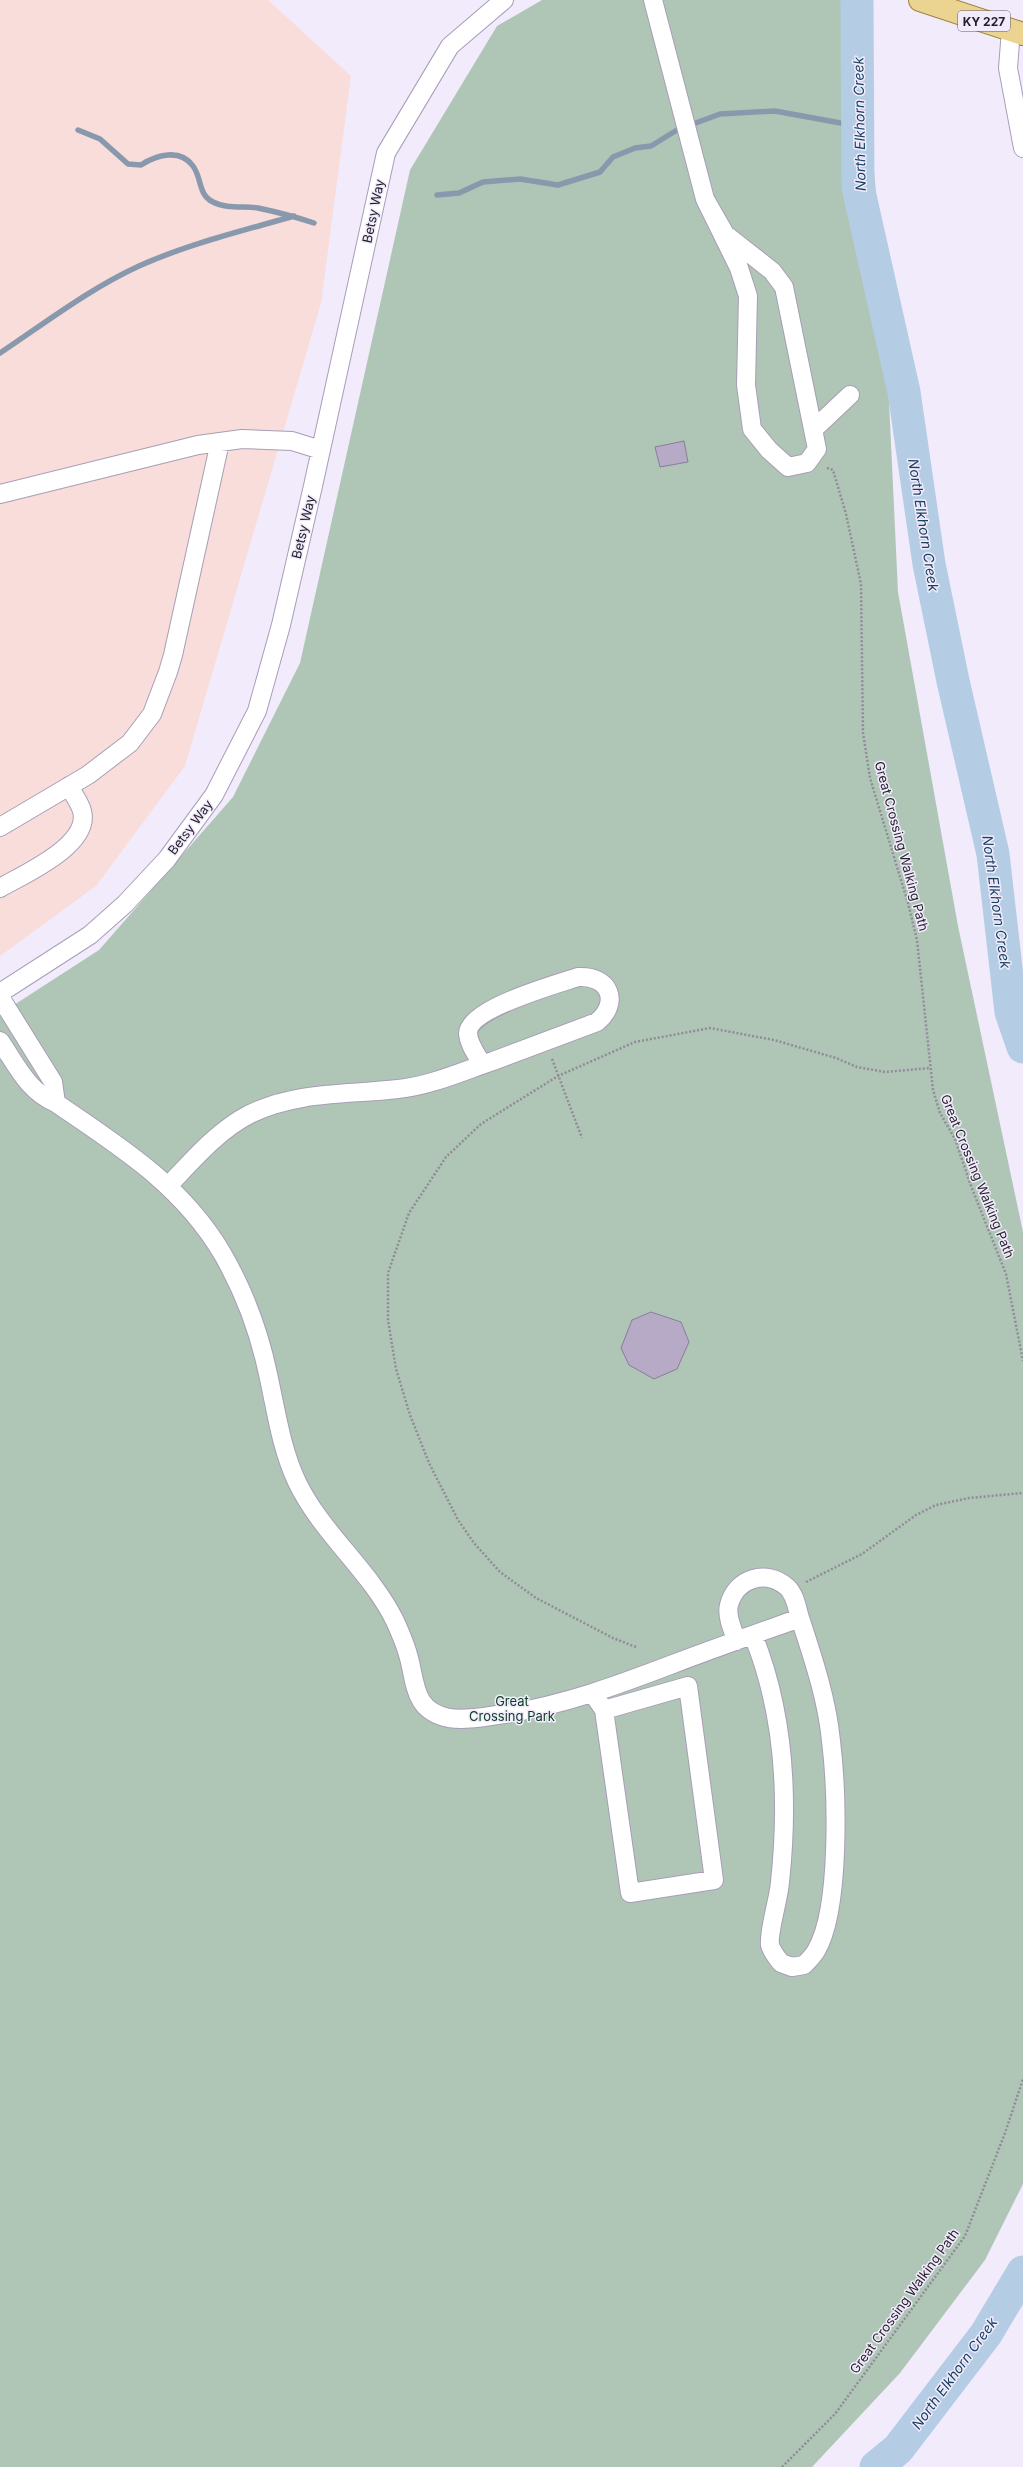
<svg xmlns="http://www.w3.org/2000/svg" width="1023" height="2467" viewBox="0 0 1023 2467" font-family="Inter,sans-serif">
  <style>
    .education { fill: #f8ddda }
    .green { fill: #afc6b6 }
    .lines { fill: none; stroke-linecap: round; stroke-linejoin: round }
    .stream { stroke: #8999ad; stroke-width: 5.5 }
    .river { stroke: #b4cde5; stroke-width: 33 }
    .building { fill: #b6aac7; stroke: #897e98 }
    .minor-casing { stroke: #a89db7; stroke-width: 20 }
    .major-casing { stroke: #9d823e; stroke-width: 24 }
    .path { stroke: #918b99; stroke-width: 2.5; stroke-dasharray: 2 2; stroke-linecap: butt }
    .minor { stroke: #fff; stroke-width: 18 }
    .major { stroke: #ebd492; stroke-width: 22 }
    .labels { text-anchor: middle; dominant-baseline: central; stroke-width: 3; stroke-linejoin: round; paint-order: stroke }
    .shield { fill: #f1ebfc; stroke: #625c68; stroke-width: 1 }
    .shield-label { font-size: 12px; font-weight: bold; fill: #241f29 }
    .street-label { font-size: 13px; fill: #241f29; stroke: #f1ebfc }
    .park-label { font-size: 13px; fill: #0a3d21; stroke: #f1ebfc }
    .water-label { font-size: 14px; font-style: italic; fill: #184061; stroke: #f1ebfc }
  </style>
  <rect width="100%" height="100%" fill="#f1ebfc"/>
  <path class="education" d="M0,0h268l83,76 -30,227 -136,463 -89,120 -96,70z"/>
  <path class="green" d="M542,0h315l25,253 16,339 60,334 65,306v952l-38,76 -85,113 -88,94h-812v-1453l99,-64 134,-153 67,-134 110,-493 87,-144z"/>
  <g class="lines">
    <path class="stream" d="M78,130l22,9 28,25 13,1c15,-10 39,-17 52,1 9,12 5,29 20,36 13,7 31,4 45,6 19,4 38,9 56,15
      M437,195l22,-2 24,-11 37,-3 38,6 42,-13 13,-15 22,-9 16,-2 26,-16 43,-16 55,-3 82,15
      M0,353c45,-30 89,-64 139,-87 49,-22 103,-35 155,-50"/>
    <path class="river" d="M857,0l1,187 46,205 25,172 24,117 40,173 18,158 12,35
      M876,2467l22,-18 88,-115 37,-62"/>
  </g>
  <path class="building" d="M684,441l4,21 -28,5 -5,-20z
    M651,1312l30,10 8,20 -12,27 -23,10 -25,-14 -8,-17 11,-28z"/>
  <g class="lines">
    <defs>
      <path id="minor" d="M653,0l52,199 34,69 9,28 -2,89 6,44 17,21 19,17 19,-4 10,-14 -33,-162 -12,-16 -47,-37 -20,-35
        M1011,30l-3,38 15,80
        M814,429l36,-34
        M0,494l198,-49 44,-6 50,2 29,9
        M0,827l88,-52 42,-32 22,-29 16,-42 5,-17 47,-213
        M0,888c24,-14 91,-43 82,-77 -2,-8 -9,-17 -13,-25
        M0,993l90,-58 35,-31 42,-45 47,-64 43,-84 24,-86 32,-139 73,-333 64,-107 54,-46
        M0,997l53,85 3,21
        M0,1041c16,23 28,51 56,62 64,44 125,81 166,150 22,38 37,78 46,121 8,36 13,74 29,108 25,52 73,88 98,139 5,11 11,25 14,37 7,27 5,53 40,60 19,3 38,-2 56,-4 59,-9 113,-29 168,-50 42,-16 85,-31 127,-46 13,40 27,81 31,123 6,49 10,168 -15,210 -3,5 -8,10 -12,14l-12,2 -11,-4c-4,-5 -9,-11 -11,-18 -2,-13 9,-47 10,-63 9,-84 5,-168 -27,-247
        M168,1186c25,-26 49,-55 82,-72 47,-23 97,-19 148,-25 32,-3 65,-18 95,-28l104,-39c24,-20 12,-47 -19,-45 -21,7 -111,32 -110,57 1,11 9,21 14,30
        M737,1641c-4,-10 -11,-25 -8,-36 7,-27 37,-36 58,-18 8,7 10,21 13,31
        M593,1694l11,16 26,183 84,-13 -26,-194 -84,24"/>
      <path id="major" d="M920,0l103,34"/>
    </defs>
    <use href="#minor" class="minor-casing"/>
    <use href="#major" class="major-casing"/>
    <path class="path" d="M827,468l6,2 13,44 15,70 2,149 7,45 38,125 9,37 16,150 7,23 15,26 16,47 35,88 17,87
      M552,1059l30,79
      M806,1582l56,-28 54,-39 20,-10 33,-7 54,-5
      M636,1647l-23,-9 -77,-40 -36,-26 -26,-29 -16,-23 -29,-57 -19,-48 -14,-46 -8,-49v-47l21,-60 37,-56 35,-33 77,-48 77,-34 75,-14 64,12 62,18 21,9 28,5 45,-4
      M782,2467l53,-53 130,-178 40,-103 18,-54"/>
    <use href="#minor" class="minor"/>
    <use href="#major" class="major"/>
  </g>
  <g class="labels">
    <rect class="shield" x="958" y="11" width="52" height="20" rx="3"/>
    <g class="shield-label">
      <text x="984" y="21">KY 227</text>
    </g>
    <g class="street-label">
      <text transform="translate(373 211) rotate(-78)">Betsy Way</text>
      <text transform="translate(303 527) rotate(-77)">Betsy Way</text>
      <text transform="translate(190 827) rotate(-53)">Betsy Way</text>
      <text transform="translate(902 846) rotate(75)">Great Crossing Walking Path</text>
      <text transform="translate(978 1176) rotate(68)">Great Crossing Walking Path</text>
      <text transform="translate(904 2301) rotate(-54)">Great Crossing Walking Path</text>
    </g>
    <g class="park-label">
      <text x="512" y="1701">Great<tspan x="512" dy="15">Crossing Park</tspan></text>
    </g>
    <g class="water-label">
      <text transform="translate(859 124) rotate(-91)">North Elkhorn Creek</text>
      <text transform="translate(924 525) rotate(81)">North Elkhorn Creek</text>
      <text transform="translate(997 902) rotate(82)">North Elkhorn Creek</text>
      <text transform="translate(954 2373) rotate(-54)">North Elkhorn Creek</text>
    </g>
  </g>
</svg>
